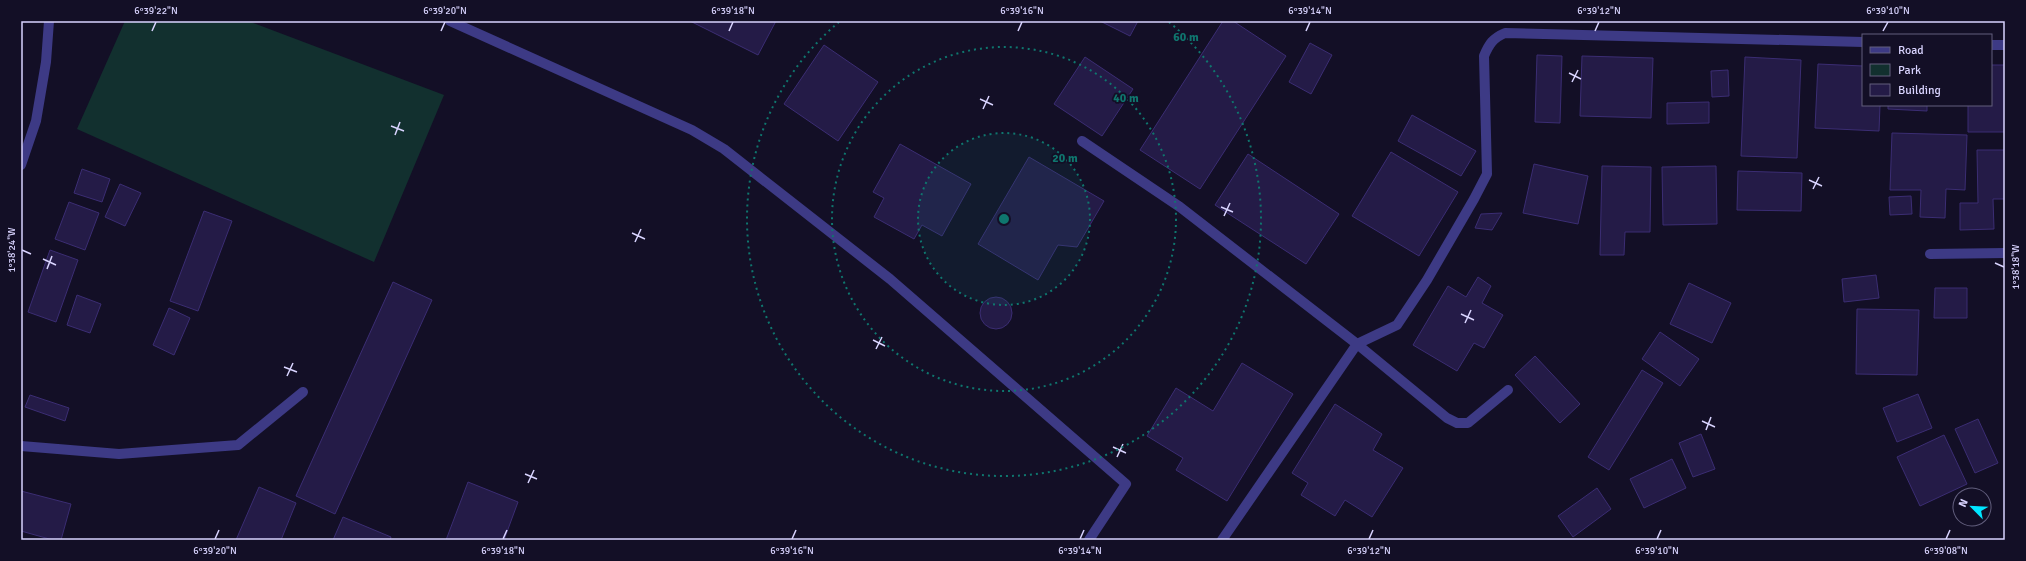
<svg xmlns="http://www.w3.org/2000/svg" width="2026" height="561" viewBox="0 0 2026 561" font-family="Signika,sans-serif">
  <style>
    .green { fill: #12302f }
    .building { fill: #241b47; stroke: #3b2d73 }
    .lines { fill: none; stroke-linecap: round; stroke-linejoin: round }
    .service { stroke: #3d3a85; stroke-width: 10 }
    .minor { stroke: #3d3a85; stroke-width: 10 }
    .ticks { fill: none; stroke: #d9d4ff; stroke-width: 1.5 }
    .ring { fill: none; stroke: #0f766e; stroke-width: 2; stroke-dasharray: 2 4 }
    .centre { fill: #0f766e; stroke: #130f26; stroke-width: 2 }
    .ring-label { font-size: 12px; text-anchor: middle; font-weight: bold; fill: #0f766e; stroke: #130f26; stroke-width: 3.5; stroke-linejoin: round; paint-order: stroke }
    .neatline { fill: none; stroke: #d9d4ff; stroke-width: 1.5 }
    .ticks-label { font-size: 10px; text-anchor: middle; fill: #d9d4ff }
  </style>
  <rect width="100%" height="100%" fill="#130f26"/>
  <path class="green" d="M125,21h123l196,74 -70,167 -297,-133z"/>
  <path class="building" d="M690,21h86l-18,34z
    M1100,21h38l-8,15z
    M1223,21h10l53,35 -86,133 -60,-39z
    M1310,43l22,12 -21,39 -22,-12z
    M824,45l54,37 -40,59 -54,-37z
    M1537,55l25,1 -2,67 -25,-1z
    M1582,56l71,2 -2,60 -71,-2z
    M1085,57l48,32 -31,47 -48,-32z
    M1745,57l56,3 -4,98 -56,-2z
    M1818,64l45,2v39h17l-1,26 -64,-3z
    M1991,65h14v67h-37v-27h23z
    M1728,70l1,26 -17,1 -1,-26z
    M1709,102v21l-42,1v-21z
    M1888,105h39v6l-39,-2z
    M1412,115l64,36 -15,25 -63,-35z
    M1892,133l75,2 -2,55 -19,-1 -1,29 -25,-1 1,-27h-31z
    M900,144l71,40 -29,52 -20,-11 -8,14 -40,-22 10,-19 -11,-6z
    M1977,150h28v49h-12l1,30 -34,1v-27h18z
    M1391,152l67,40 -39,64 -67,-40z
    M1248,154l91,60 -33,50 -91,-59z
    M1029,157l75,44 -27,46 -19,-2 -20,35 -60,-36z
    M1534,164l54,12 -10,48 -55,-11z
    M1602,166l49,1 -1,65h-25l-1,23h-24z
    M1716,166l1,58 -54,1 -1,-58z
    M82,169l28,10 -8,23 -28,-9z
    M1738,171l64,2 -1,38 -64,-1z
    M120,184l21,9 -16,33 -20,-9z
    M1911,196l1,18 -22,1 -1,-18z
    M69,202l30,11 -14,37 -30,-11z
    M204,211l28,10 -34,90 -28,-10z
    M1502,213l-10,17 -17,-2 6,-14z
    M50,250l28,10 -22,62 -28,-10z
    M1876,275l3,23 -35,4 -2,-23z
    M1478,277l13,9 -9,17 21,12 -19,33 -10,-5 -17,28 -44,-26 35,-59 18,11z
    M393,282l39,18 -97,214 -39,-18z
    M1689,283l42,20 -19,40 -42,-19z
    M1935,288h32v30h-33z
    M77,295l24,9 -11,29 -23,-8z
    M980 313a16 16 0 1 1 32 0a16 16 0 1 1-32 0Z
    M169,308l21,10 -16,37 -21,-10z
    M1857,309l62,1 -2,65 -61,-1z
    M1660,332l39,27 -19,27 -38,-27z
    M1535,356l45,48 -20,19 -45,-48z
    M1242,363l51,31 -66,107 -51,-31 7,-12 -36,-22 29,-48 37,23z
    M1642,370l21,13 -54,87 -21,-13z
    M1918,394l14,34 -35,14 -14,-34z
    M30,395l39,13 -4,13 -40,-14z
    M1335,404l47,30 -9,16 30,18 -31,49 -27,-17 -10,16 -34,-21 7,-12 -16,-10z
    M1978,419l20,44 -23,10 -20,-44z
    M1701,434l14,35 -22,8 -14,-34z
    M1944,435l23,49 -47,22 -23,-49z
    M1672,459l14,29 -42,20 -14,-29z
    M468,482l50,20 -14,38h-58z
    M259,487l37,16 -15,37h-45z
    M1597,488l14,21 -38,28 -15,-21z
    M21,491l50,13 -10,36h-8l-32,-9z
    M343,517l48,20 -1,3h-57z"/>
  <g class="lines">
    <path class="service" d="M21,446l98,8 119,-9 65,-53"/>
    <path class="minor" d="M450,21l242,109 32,19 166,130 236,205 -37,56
      M1991,45h14
      M1082,141l98,66 177,137 90,74 10,5h11l40,-33
      M21,165l15,-44 10,-59 3,-41
      M1930,254l75,-1
      M1222,540l135,-196 40,-19 30,-45 47,-81 13,-25 -3,-118c5,-12 9,-18 21,-23l358,9"/>
  </g>
  <path class="ticks" d="M152,31l4,-9M441,31l4,-9M729,31l4,-9M1018,31l4,-9M1306,31l4,-9M1595,31l4,-9M1883,31l5,-9M1569,73l12,6M1572,82l6,-12M980,99l13,6M983,109l6,-13M391,126l13,5M395,135l5,-13M1809,180l13,6M1813,189l6,-12M1221,207l12,5M1224,216l6,-13M632,233l13,6M635,242l6,-13M22,250l9,4M43,259l13,6M1995,263l9,4M47,269l5,-13M1461,314l13,6M1465,323l6,-13M873,340l12,6M876,349l6,-12M284,367l13,5M287,376l6,-13M1702,421l13,6M1706,430l5,-13M1113,447l13,6M1117,457l6,-13M525,474l12,5M528,483l6,-13M215,539l4,-9M503,539l4,-9M792,539l4,-9M1080,539l4,-9M1369,539l4,-9M1657,539l4,-9M1946,539l4,-9"/>
  <circle cx="1004" cy="219" r="86" fill="#0f766e" fill-opacity=".12"/>
  <g class="ring">
    <circle cx="1004" cy="219" r="86"/>
    <circle cx="1004" cy="219" r="172"/>
    <path d="M1169 22A257 257 0 1 1 839 22"/>
  </g>
  <circle cx="1004" cy="219" r="6" class="centre"/>
  <g class="ring-label">
    <text x="1186" y="41">60 m</text>
    <text x="1126" y="102">40 m</text>
    <text x="1065" y="162">20 m</text>
  </g>
  <rect width="2026" height="561" fill="none" stroke="#130f26" stroke-width="44"/>
  <rect x="1862" y="34" width="130" height="72" fill="#130f26" stroke="#625e7d"/>
  <rect x="1870" y="47" width="20" height="6" fill="#3d3a85" stroke="#625e7d"/>
  <text x="1898" y="54" font-size="12" fill="#d9d4ff">Road</text>
  <rect x="1870" y="64" width="20" height="12" fill="#12302f" stroke="#625e7d"/>
  <text x="1898" y="74" font-size="12" fill="#d9d4ff">Park</text>
  <rect x="1870" y="84" width="20" height="12" fill="#241b47" stroke="#625e7d"/>
  <text x="1898" y="94" font-size="12" fill="#d9d4ff">Building</text>
  <g transform="translate(1972 507) rotate(294)"><circle r="19" fill="#130f26" stroke="#625e7d"/>
  <path d="M0-3L7 15L0 10L-7 15Z" fill="#00e5ff"/>
  <text y="-6" font-size="11" font-weight="bold" text-anchor="middle" fill="#d9d4ff">N</text>
  </g>
  <rect x="22" y="22" width="1982" height="517" class="neatline"/>
  <g class="ticks-label">
    <text x="156" y="14">6°39'22"N</text>
    <text x="445" y="14">6°39'20"N</text>
    <text x="733" y="14">6°39'18"N</text>
    <text x="1022" y="14">6°39'16"N</text>
    <text x="1310" y="14">6°39'14"N</text>
    <text x="1599" y="14">6°39'12"N</text>
    <text x="1888" y="14">6°39'10"N</text>
    <text transform="translate(11 250) rotate(-90)" y="4">1°38'24"W</text>
    <text transform="translate(2015 267) rotate(-90)" y="4">1°38'18"W</text>
    <text x="215" y="554">6°39'20"N</text>
    <text x="503" y="554">6°39'18"N</text>
    <text x="792" y="554">6°39'16"N</text>
    <text x="1080" y="554">6°39'14"N</text>
    <text x="1369" y="554">6°39'12"N</text>
    <text x="1657" y="554">6°39'10"N</text>
    <text x="1946" y="554">6°39'08"N</text>
  </g>
</svg>
